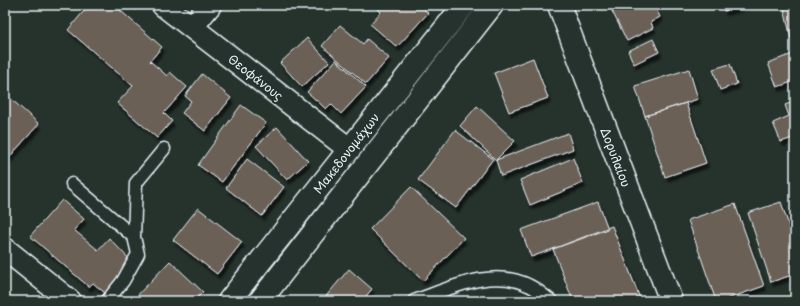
<svg xmlns="http://www.w3.org/2000/svg" width="800" height="306" viewBox="0 0 800 306" font-family="'Playpen Sans',sans-serif">
  <style>
    .building { fill: #6b6055; stroke: #e8f1f8; filter: url(#shadow) }
    .lines { fill: none; stroke-linecap: round; stroke-linejoin: round }
    .lane-casing { stroke: #e8f1f8; stroke-width: 15 }
    .street-casing { stroke: #e8f1f8; stroke-width: 25 }
    .secondary-casing { stroke: #e8f1f8; stroke-width: 25 }
    .lane { stroke: #26332d; stroke-width: 12 }
    .street { stroke: #26332d; stroke-width: 22 }
    .secondary { stroke: #26332d; stroke-width: 22 }
    .labels { text-anchor: middle; dominant-baseline: central; stroke-width: 4; stroke-linejoin: round; paint-order: stroke }
    .street-label { font-size: 12px; fill: #e8f1f8; stroke: #26332d }
  </style>
  <defs>
    <filter id="shadow"><feDropShadow dx="2.5" dy="4.5" stdDeviation="1" flood-color="#0009"/></filter>
  </defs>
  <rect width="100%" height="100%" fill="#26332d"/>
  <filter id="ink" filterUnits="userSpaceOnUse"><feTurbulence type="fractalNoise" baseFrequency=".025" numOctaves="2"/><feDisplacementMap in="SourceGraphic" scale="8" xChannelSelector="R" yChannelSelector="G"/><feConvolveMatrix kernelMatrix="1 2 1 2 8 2 1 2 1" color-interpolation-filters="sRGB"/></filter>
  <g filter="url(#ink)">
    <path class="building" d="M89,5h25l48,42 -12,14 17,15 3,-4 17,15 -23,26 8,8 -15,17 -40,-35 16,-17 -65,-56z
      M373,5h46l9,8 -31,34 -27,-23 11,-12z
      M609,5h45l6,12 -9,5 2,6 -26,13z
      M723,5h24l-23,6z
      M795,6v39l-2,1 -9,-37z
      M340,25l23,19 4,-5 22,19 -23,26 -44,-38z
      M307,38l22,24 -27,25 -22,-24z
      M653,39l6,13 -25,12 -6,-13z
      M795,53v28l-18,6 -9,-24z
      M533,58l15,40 -39,14 -15,-39z
      M336,60l30,27 -25,27 -10,-10 -5,5 -19,-17z
      M730,64l7,20 -17,6 -7,-21z
      M689,69l9,30 -53,17 -10,-30z
      M202,74l29,24 -26,33 -23,-18 9,-12 -6,-5z
      M10,98l29,26 -34,38v-58z
      M795,101v36l-14,5 -8,-19 16,-7 -4,-11z
      M686,103l20,60 -41,14 -20,-61z
      M241,105l25,18 -44,59 -24,-17z
      M477,106l38,35 -19,19 -36,-34z
      M277,127l31,34 -21,19 -31,-34z
      M455,130l38,29 -37,49 -38,-28z
      M568,133l5,16 -72,27 -5,-16z
      M573,158l10,25 -53,22 -10,-25z
      M247,159l37,28 -22,29 -36,-28z
      M411,187l53,51 -41,43 -53,-52z
      M62,200l22,19 -10,11 24,20 11,-12 24,25 -23,34 -17,-14 -4,4 -59,-51z
      M598,202l10,27 -77,28 -10,-27z
      M781,202l14,42v30l-24,8 -23,-69z
      M735,204l29,82 -43,15h-5l-28,-81z
      M198,208l44,34 -25,32 -44,-34z
      M612,226l29,75h-68l-20,-52z
      M170,261l33,31 -9,9h-62z
      M349,269l23,20 -10,12h-40z"/>
    <g class="lines">
      <defs>
        <path id="lane" d="M72,184l62,53 4,17 -15,27 -16,20
          M134,237l2,-54 28,-34
          M414,301c35,-12 77,-34 114,-16 8,3 16,11 23,16"/>
        <path id="street" d="M163,5l186,144
          M192,27l18,-22
          M5,249l65,52"/>
        <path id="secondary" d="M559,5l112,296
          M229,301l235,-296
          M260,301l232,-296"/>
      </defs>
      <use href="#lane" class="lane-casing"/>
      <use href="#street" class="street-casing"/>
      <use href="#secondary" class="secondary-casing"/>
      <use href="#lane" class="lane"/>
      <use href="#street" class="street"/>
      <use href="#secondary" class="secondary"/>
    </g>
  </g>
  <g class="labels">
    <g class="street-label">
      <text transform="translate(256 77) rotate(38)">Θεοφάνους</text>
      <text transform="translate(346 153) rotate(-52)">Μακεδονομάχων</text>
      <text transform="translate(616 157) rotate(69)">Δορυλαίου</text>
    </g>
  </g>
  <rect width="800" height="306" fill="none" stroke="#26332d" stroke-width="20"/>
  <rect x="10" y="10" width="780" height="286" fill="none" stroke="#e8f1f8" stroke-width="1.5" filter="url(#ink)"/>
</svg>
